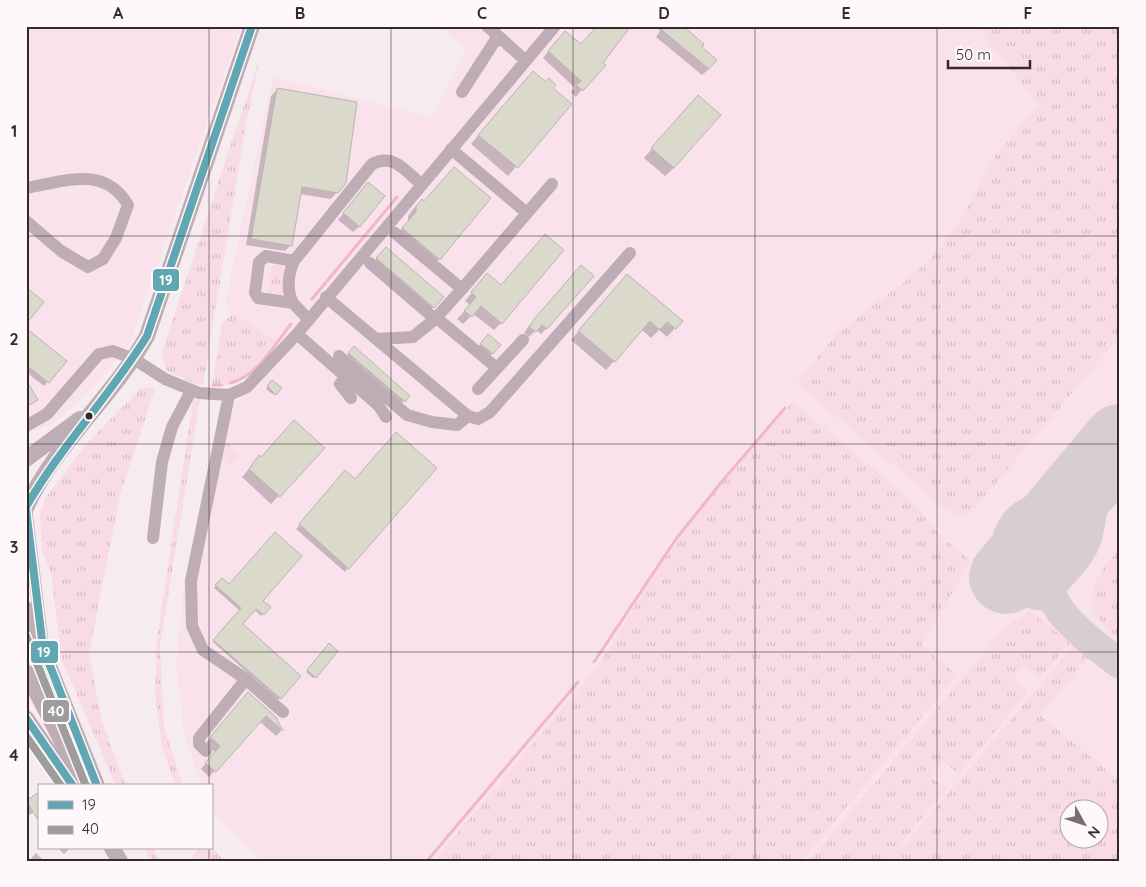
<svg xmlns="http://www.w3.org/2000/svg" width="1146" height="887" viewBox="0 0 1146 887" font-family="Quicksand,sans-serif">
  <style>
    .built { fill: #f9e2eb; fill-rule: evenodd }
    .grass { fill: url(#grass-tufts); fill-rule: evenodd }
    .shadow { fill: #0003 }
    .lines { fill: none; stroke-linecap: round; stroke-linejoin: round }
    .stream { stroke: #f0b6ce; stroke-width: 3 }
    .taxiway { stroke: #d8ced2; stroke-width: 30 }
    .runway { stroke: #d8ced2; stroke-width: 74 }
    .building { fill: #dad9cb; stroke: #b9b5b1 }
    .minor { stroke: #beadb4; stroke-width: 12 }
    .major { stroke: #bfadb5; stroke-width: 16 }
    .bus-1-casing { stroke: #fff8fa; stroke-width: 11 }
    .bus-2-casing { stroke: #fff8fa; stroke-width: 11 }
    .bus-1 { stroke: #61a7b3; stroke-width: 8 }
    .bus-2 { stroke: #9e9c9d; stroke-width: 8 }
    .grid { fill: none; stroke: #36292e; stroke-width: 1; stroke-opacity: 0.55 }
    .bus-dot { fill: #36292e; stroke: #fff8fa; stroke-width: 2 }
    .line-badge { stroke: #fff8fa; stroke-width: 2 }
    .badge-label { font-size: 14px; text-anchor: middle; font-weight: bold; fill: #fff }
    .neatline { fill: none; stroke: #36292e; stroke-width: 2 }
    .grid-label { font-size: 16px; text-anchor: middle; font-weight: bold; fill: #36292e }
  </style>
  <defs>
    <pattern id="grass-tufts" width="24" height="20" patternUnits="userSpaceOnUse" patternTransform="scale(1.25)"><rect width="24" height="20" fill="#f8dbe6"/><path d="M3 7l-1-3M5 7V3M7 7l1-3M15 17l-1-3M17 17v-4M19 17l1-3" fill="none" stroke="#d5bcc6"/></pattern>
  </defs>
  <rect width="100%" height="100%" fill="#f6ebef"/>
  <path class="built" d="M26,26h215l-111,317 -33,41 -44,40 -27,9z
    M438,26h682v835h-860l-49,-51v-24h-9l-18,-54 -8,-67 8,-85 13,2 36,-176 17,-19 -24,-88 47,-222 159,40 34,-68zM1068,810h30v30h-30z"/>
  <path class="grass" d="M977,26h143v310l-149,177 -10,4 -16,-8 -148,-126 42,-52 73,-55 25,-24 28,-39 30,-57 44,-51z
    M260,57l-14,67 -43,260 -6,1 -31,-15 -4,-18z
    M273,264l10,2 2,3 -1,24 -3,3 -13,-2z
    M233,314l38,24 6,2c-17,20 -34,49 -65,46l10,-63z
    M151,387l4,2 -35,106 -31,159 13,68 24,64h-10l-54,-126 -11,-85 -9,-26 -2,-36 5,-14 41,-55 54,-55z
    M200,399l-40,247 4,81 19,59h-7l-14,-38 -7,-53 2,-57 36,-238z
    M793,402l119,99 34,42 2,-1 23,19 -50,84 36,30 -156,186h-367l158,-187c28,-38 48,-81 75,-119 37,-54 83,-104 126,-153z
    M227,443l13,12 -11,11 -8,-12z
    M1120,548v94c-42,-36 -32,-57 0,-94z
    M1029,610l41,33 -31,36 -15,-13 -11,13 15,13 -69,82 -15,-12 -13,15 15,12 -45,54 3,3 169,-200 15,12 -48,57 80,66v80h-310l193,-231zM1068,810h30v30h-30z
    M211,846l13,15h-33l7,-13h13z
    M145,848h8l5,13h-7z"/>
  <path class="shadow" d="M655,26h26l19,21 9,22 -7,6 -46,-38 4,-6z
    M559,38l22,7 20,18 -25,34 -5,-5 4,-4 -32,-30z
    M524,81l27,7 19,16 -62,72 -37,-32z
    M278,89l59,103 -6,7 -31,-5 -9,51 -6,6 -39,-6 25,-149z
    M698,96l-24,72 -9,8 -21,-18z
    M454,168l-15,91 -9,8 -36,-30 14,-15v-6l5,-7 9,-8 2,1z
    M362,190l-2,36 -7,6 -15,-12z
    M380,255l53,52 -6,6 -56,-48z
    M575,272l-28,56 -6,6 -5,-4 -7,7 -5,-4 5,-7z
    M480,283l21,40 -7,7 -21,-16 -10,10 -6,-5 13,-14 -5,-4z
    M619,284l62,37 -14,16 -8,-7 -8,8 -9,-8 -36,40 -35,-30z
    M26,329l39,32 -21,25 -18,-14z
    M484,340l15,6 -10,11 -12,-9z
    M354,348l54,48 -6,7 -55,-48z
    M272,381l8,7 -6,7 -8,-6z
    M323,448l-52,56 -29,-27 17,-20z
    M341,476l13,4 -6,88 -3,4 -49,-43z
    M222,579l7,7 32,15 8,6 -8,9 -7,-7 -13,15 58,52 -21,24 -65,-58 27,-31 -26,-23z
    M329,645l8,6 -24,27 -7,-6z
    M248,693l27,25 6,13 -5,5 -17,-15 -50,56 -8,-8 14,-17 -10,-8z
    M39,794v16l-10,5 -3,-4v-10z
    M58,848h12l-6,6z
    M36,853l8,8h-15z"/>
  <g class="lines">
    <path class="stream" d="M312,299l85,-102
      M230,383c27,-6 45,-39 61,-59
      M213,385h8
      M594,662l82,-123 48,-60 61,-71
      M427,861l151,-179"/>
    <path class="taxiway" d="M1105,462c-13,23 -11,51 -18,76 -5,18 -32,43 -45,58 -14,-2 -26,-12 -32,-25 -11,-20 -2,-49 19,-59 13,-7 28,-5 40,-15 19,-16 35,-39 51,-58
      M1078,494c-9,10 -18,20 -24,31 -16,31 -10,69 13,94 15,17 35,31 53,45"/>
    <path class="runway" d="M1006,577l114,-136"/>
  </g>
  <path class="building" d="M597,26h34l-28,37 3,2 -23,26 -7,-6 5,-4 -33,-30 17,-20 16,13z
    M657,26h26l21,18 -2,3 15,13 -8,9z
    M533,71l13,11 3,-4 7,7 -3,3 19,16 -54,64 -40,-33z
    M277,88l80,14 -11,81 -8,10 -36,-6 -10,59 -41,-7z
    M698,95l23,20 -47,53 -23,-20z
    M454,167l37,31 -51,62 -38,-32 14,-16v-6l6,-7 2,2z
    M368,182l17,14 -25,31 -17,-14z
    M545,234l19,16 -62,74 -21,-18 -9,11 -8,-6 12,-14 -5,-5 16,-19 14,12z
    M386,247l58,50 -10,11 -58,-50z
    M581,265l13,11 -47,53 -5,-4 -6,7 -7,-5 6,-9z
    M627,274l56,47 -7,8 -9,-7 -7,8 -10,-9 -35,41 -37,-31z
    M26,287l18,15 -18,22z
    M26,328l41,33 -18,22 -23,-18z
    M488,334l13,11 -8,9 -13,-10z
    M354,346l56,50 -5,6 -57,-49z
    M26,380l12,20 -12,7z
    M272,380l10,8 -6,7 -9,-9z
    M294,420l31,28 -45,49 -31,-28 10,-14 2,2z
    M396,432l41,36 -88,101 -50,-45 46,-54 10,9z
    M275,532l27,24 -39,45 8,6 -7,8 -8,-6 -13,15 58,52 -20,23 -68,-59 28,-32 -26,-23 7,-7 7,6z
    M329,643l9,8 -22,27 -9,-8z
    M248,692l28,25 7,14 -17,-15 -50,56 -11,-9 15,-17 -10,-9z
    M39,792v29l-13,-20z"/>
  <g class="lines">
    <path class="minor" d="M487,26l38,34
      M462,92l36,-56
      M451,149l76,64
      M26,188c38,-6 78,-24 102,17l-12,33 -13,21 -15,8 -27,-16 -35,-30
      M395,233l67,56 90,-105
      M294,261l78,-97c22,-11 33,7 49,20
      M370,263l65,56 27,-30
      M326,297l142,119 10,3 12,-7 140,-159
      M293,303c-7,-14 -5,-28 1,-42l-28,-5 -7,6 -4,31 3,5 35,5 15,16
      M297,334l82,72 7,11
      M376,339l37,-2 22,-18 4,1 58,48
      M339,356l68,59 25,7 25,3 11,-9
      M346,377l-6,7 11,14
      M478,389l45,-49
      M229,395l-38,186 1,45 11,24 40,27 40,35
      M26,426l21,-12 52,-60 14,-3 21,8 31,20 34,14 30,2 18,-8 50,-53 258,-308
      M26,507l16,131
      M153,538l9,-76 10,-35 19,-36
      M206,751l-7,-7v-6l47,-59"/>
    <path class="major" d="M26,459l54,-40
      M26,508c28,-63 88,-112 121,-172l105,-310
      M26,609l71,177
      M26,672l59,114
      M26,718l47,68
      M112,848l8,13"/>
    <defs>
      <path id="bus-1" d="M26,507c35,-61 84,-111 121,-171l105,-310
        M26,509l17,139 54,138
        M26,718l47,68"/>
      <path id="bus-2" d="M26,636l60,150
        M26,736l35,50"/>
    </defs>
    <use href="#bus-1" class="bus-1-casing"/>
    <use href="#bus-2" class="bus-2-casing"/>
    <use href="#bus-1" class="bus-1"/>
    <use href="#bus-2" class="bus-2"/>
  </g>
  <path class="grid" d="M209,26v760M391,26v835M573,26v835M755,26v835M937,26v835M26,236h1094M26,444h1094M26,652h1094M209,848v13"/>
  <circle class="bus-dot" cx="89" cy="416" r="4.5"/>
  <g class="line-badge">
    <rect x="152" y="268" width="28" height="24" rx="5" fill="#61a7b3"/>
    <rect x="30" y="640" width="29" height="24" rx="5" fill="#61a7b3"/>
    <rect x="42" y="699" width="28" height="24" rx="5" fill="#9e9c9d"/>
  </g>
  <g class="badge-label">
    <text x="166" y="285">19</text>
    <text x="44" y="657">19</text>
    <text x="56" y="716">40</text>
  </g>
  <rect width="1146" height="887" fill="none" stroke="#fff8fa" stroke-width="55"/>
  <rect x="38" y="784" width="175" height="65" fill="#fff8fa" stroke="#afa5a8"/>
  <rect x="48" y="801" width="25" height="8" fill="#61a7b3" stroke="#afa5a8"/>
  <text x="82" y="810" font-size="15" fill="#36292e">19</text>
  <rect x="48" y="826" width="25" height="8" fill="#9e9c9d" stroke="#afa5a8"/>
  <text x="82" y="834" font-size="15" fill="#36292e">40</text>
  <g transform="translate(1084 824) rotate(130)"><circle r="24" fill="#fff8fa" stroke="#afa5a8"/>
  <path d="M0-4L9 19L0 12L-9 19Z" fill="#796d72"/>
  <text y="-8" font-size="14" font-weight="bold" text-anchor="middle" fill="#36292e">N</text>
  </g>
  <path d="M948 60v8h82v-8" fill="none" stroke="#36292e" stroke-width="2.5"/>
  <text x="956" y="60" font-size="15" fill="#36292e" stroke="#fff8fa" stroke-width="4" paint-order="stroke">50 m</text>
  <rect x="28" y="28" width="1090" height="832" class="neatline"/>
  <g class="grid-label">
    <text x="118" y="19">A</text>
    <text x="300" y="19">B</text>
    <text x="482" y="19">C</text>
    <text x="664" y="19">D</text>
    <text x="846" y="19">E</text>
    <text x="1028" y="19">F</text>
    <text x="14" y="137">1</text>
    <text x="14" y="345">2</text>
    <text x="14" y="553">3</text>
    <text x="14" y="761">4</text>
  </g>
</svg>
